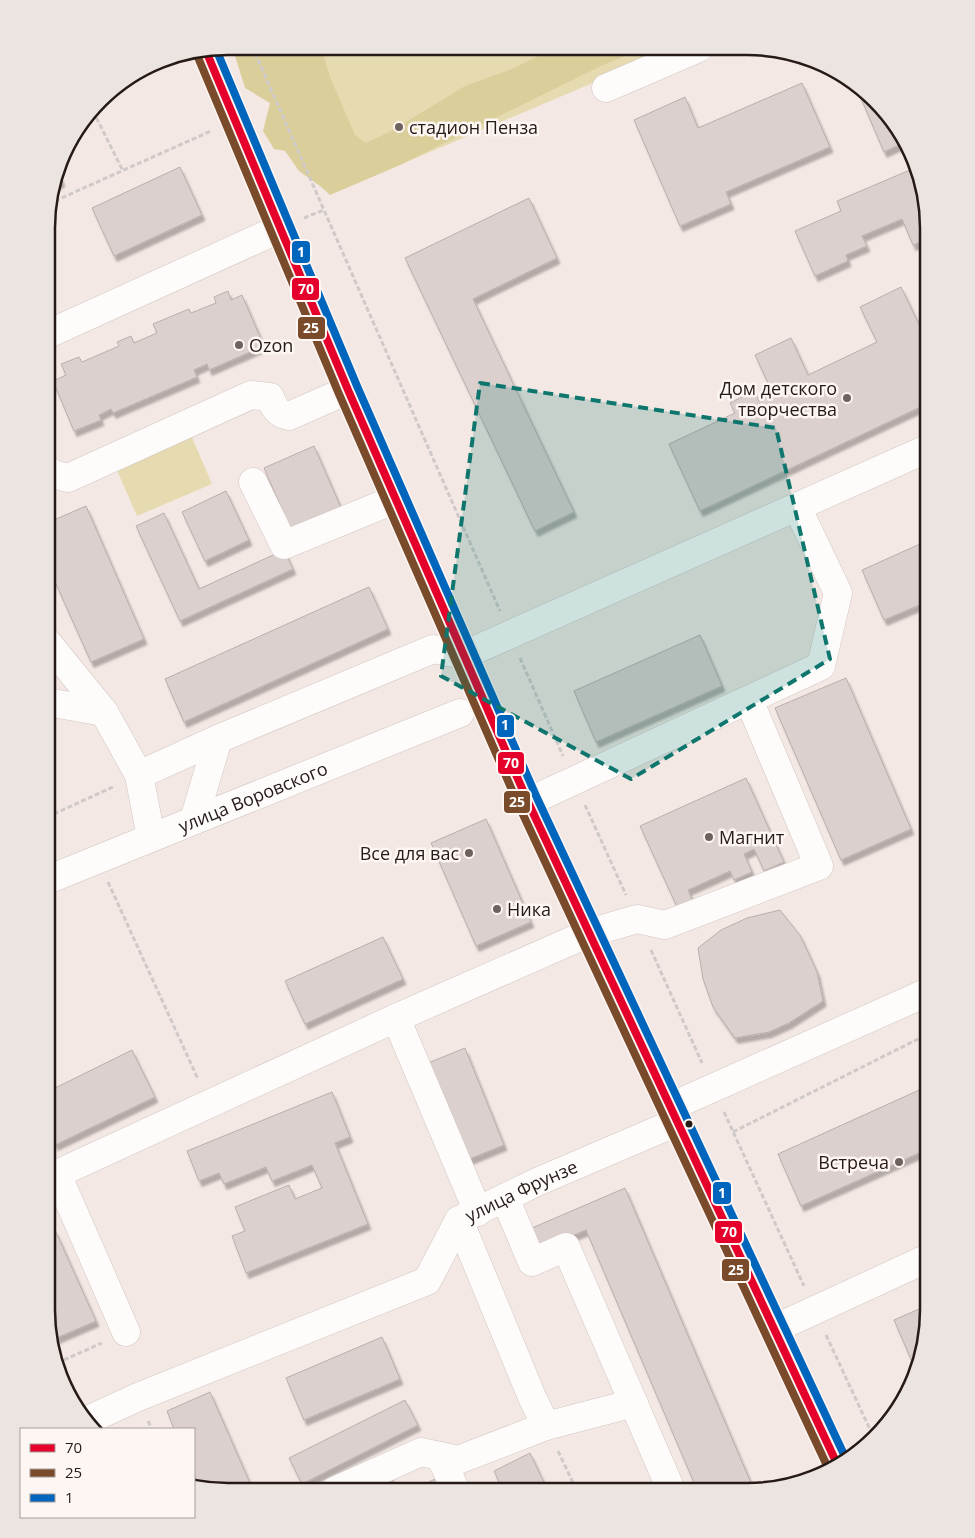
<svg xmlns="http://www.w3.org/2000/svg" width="975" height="1538" viewBox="0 0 975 1538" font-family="'Open Sans',sans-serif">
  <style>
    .green { fill: #e6dbb0 }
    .forest { fill: #dace9b }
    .building { fill: #dcd0cf; stroke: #baaead; filter: url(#shadow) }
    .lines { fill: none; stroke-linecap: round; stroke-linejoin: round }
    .minor-casing { stroke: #d2c6c2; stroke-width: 29 }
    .major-casing { stroke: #d2c6c2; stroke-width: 29 }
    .path { stroke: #cfcac9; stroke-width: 3; stroke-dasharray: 5 2.5; stroke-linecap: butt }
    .minor { stroke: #fdfcfb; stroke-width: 28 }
    .major { stroke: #fdfcfb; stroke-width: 28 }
    .bus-1-casing { stroke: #fdf6f3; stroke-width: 11 }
    .bus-2-casing { stroke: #fdf6f3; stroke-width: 11 }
    .bus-3-casing { stroke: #fdf6f3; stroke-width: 11 }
    .bus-1 { stroke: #e4002b; stroke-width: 8 }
    .bus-2 { stroke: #7a4b2a; stroke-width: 8 }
    .bus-3 { stroke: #0065bd; stroke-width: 8 }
    .marked { fill: #0f766e; fill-opacity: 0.2; stroke: #0f766e; stroke-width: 4; stroke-dasharray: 10 6; stroke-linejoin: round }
    .poi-dot { fill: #6e625e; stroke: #fdf6f3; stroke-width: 2 }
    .bus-dot { fill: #261a16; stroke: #fdf6f3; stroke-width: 2 }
    .labels { text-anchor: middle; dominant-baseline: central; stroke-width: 5; stroke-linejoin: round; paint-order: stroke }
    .poi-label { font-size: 18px; fill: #261a16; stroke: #fdf6f3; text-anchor: start }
    .street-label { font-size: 18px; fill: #261a16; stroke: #fdf6f3 }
    .rim { fill: none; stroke: #261a16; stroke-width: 2.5 }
    .line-badge { stroke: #fdf6f3; stroke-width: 2 }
    .badge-label { font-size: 14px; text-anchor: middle; font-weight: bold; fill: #fff }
  </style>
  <defs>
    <filter id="shadow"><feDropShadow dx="3" dy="5.5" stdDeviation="1" flood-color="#0004"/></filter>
  </defs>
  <rect width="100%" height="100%" fill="#f4e8e4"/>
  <path class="green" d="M274,46l401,2 -339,144z
    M191,435l21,49 -75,32 -21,-48z"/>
  <path class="forest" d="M232,46l89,1 9,30 25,58 11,8 27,-13 72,-44 47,-17 44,-22h91l-46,19 -201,99 -70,30 -10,-9 -21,-15 -14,-20 -11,-2 -11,-18 7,-28 -25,-15z"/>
  <path class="building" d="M854,82l4,2 45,59 -19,9z
    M802,83l28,64 -104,45 5,12 -51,22 -46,-106 51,-23 13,31z
    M180,167l22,48 -88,41 -22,-48z
    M917,167l12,61v11l-16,6 -11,-26 -40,17 5,10 -21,9 2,6 -33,15 -20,-45 46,-20 -4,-10z
    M58,172l4,9 -8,5z
    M529,198l28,60 -84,41 101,213 -39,19 -130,-273z
    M901,287l28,58v58l-229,108 -31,-67 66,-31 -5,-10 24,-12 5,10 14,-7 -18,-39 36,-17 17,37 69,-33 -17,-35z
    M228,291l3,9 11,-5 22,51 -55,24 -2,-6 -13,6 3,7 -84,36 -2,-4 -12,6 2,5 -27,11 -21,-50 13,-6 -5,-11 18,-7 3,5 37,-16 -2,-4 14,-6 3,7 23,-10 -4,-9 36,-15 2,4 25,-10 -2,-6z
    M314,446l31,71 -50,22 -31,-71z
    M226,491l23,49 -44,21 -23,-49z
    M86,506l58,133 -53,23 -44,-98v-41z
    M164,513l35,76 85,-39 9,19 -113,52 -44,-95z
    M929,540v61l-45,19 -22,-50z
    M369,587l19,42 -204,93 -19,-43z
    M700,635l22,51 -126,56 -22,-51z
    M846,678l65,151 -70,31 -66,-152z
    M746,778l38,84 -20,9 -10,-22 -10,5 8,18 -18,8 -4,-9 -42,19 5,12 -15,7 -38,-83z
    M486,819l45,103 -55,24 -45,-103z
    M780,910l20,25 17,37 6,29 -34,22 -20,9 -34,6 -22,-31 -10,-28 -5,-31 23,-18 26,-12z
    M383,937l20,42 -98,45 -20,-43z
    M465,1048l39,97 -37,15 -39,-97z
    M132,1050l23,47 -100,48 -8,-18v-35z
    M928,1086v63l-127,57 -23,-52z
    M332,1092l18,45 -15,6 33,81 -122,49 -14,-37 13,-5 -10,-24 54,-22 6,14 27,-11 -10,-23 -40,16 -6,-14 -42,17 -5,-11 -20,8 -12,-30z
    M625,1188l129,302 -56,2 -112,-262 -52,22 -9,-21z
    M55,1230l41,91 -44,19 -6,-30v-76z
    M928,1305v17l-9,47 -2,4 -23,-53z
    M382,1337l18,42 -96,41 -18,-42z
    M210,1392l43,98 -53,-1 -6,-15v-45h-20l-7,-18z
    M405,1400l13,25 -116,59 -13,-26z
    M530,1453l18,38h-45l-9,-20z
    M435,1479l6,12h-30z
    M393,1480l6,11h-28z"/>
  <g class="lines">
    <defs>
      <g id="minor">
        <path d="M606,88l93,-40"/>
        <path d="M48,334l231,-105"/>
        <path d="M47,469l6,5 15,4 183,-83 19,2c4,10 7,17 19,19l59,-26"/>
        <path d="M253,482l31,63 112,-46"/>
        <path d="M47,642l57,70"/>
        <path d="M47,702l57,10 35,63 12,62"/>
        <path d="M139,775l79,-36"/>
        <path d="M528,802l293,-136 17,-73 -41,-86"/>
        <path d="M194,820l24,-81 215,-90 31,6 465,-207"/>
        <path id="s1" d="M47,880l413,-167"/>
        <path d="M396,1018l82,194"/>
        <path d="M670,1107l258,-115"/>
        <path d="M57,1174l69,158"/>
        <path d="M46,1179l350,-161 193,-85 48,-14 28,6 154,-59 -70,-166"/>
        <path d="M505,1198l27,64 34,-15 106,245"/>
        <path d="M774,1329l154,-71"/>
        <path d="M90,1419l48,-22 289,-116 32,-61"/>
        <path d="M546,1426l88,-23"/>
        <path d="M440,1456l16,35"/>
        <path id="s2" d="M334,1491l87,-39 37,8 88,-34 -14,-29 -73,-177 78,-38 140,-60"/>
      </g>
      <path id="major" d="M206,51l142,339 180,412 310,664"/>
    </defs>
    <use href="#minor" class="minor-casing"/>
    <use href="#major" class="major-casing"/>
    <path class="path" d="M252,46l248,565
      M93,111l30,60
      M48,204l163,-73
      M304,218l20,-8
      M520,658l43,98
      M585,805l41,90
      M47,817l66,-30
      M108,882l90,197
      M651,950l51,113
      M724,1112l80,174
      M733,1132l195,-98
      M826,1335l48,103
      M57,1363l45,-20
      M148,1421l4,8
      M558,1451l19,40"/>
    <use href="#minor" class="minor"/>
    <use href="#major" class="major"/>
    <defs>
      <path id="bus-1" d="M206,51l142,339 180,412 310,664"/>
      <path id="bus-2" d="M197,55l142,339 180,412 310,664"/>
      <path id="bus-3" d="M216,49l141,337 180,412 310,663"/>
    </defs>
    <use href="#bus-1" class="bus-1-casing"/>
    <use href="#bus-2" class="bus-2-casing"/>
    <use href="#bus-3" class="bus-3-casing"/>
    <use href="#bus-1" class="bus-1"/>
    <use href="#bus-2" class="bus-2"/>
    <use href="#bus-3" class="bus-3"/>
  </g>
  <path class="marked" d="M480,383l296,45 54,231 -199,120 -190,-103z"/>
  <g class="poi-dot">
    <circle cx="399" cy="127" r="5"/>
    <circle cx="239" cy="345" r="5"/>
    <circle cx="847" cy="398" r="5"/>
    <circle cx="709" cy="837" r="5"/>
    <circle cx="469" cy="853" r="5"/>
    <circle cx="497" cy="909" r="5"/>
    <circle cx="899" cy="1162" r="5"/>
  </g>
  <circle class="bus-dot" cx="689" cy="1124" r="4.5"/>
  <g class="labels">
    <g class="poi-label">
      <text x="409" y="127">стадион Пенза</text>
      <text x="249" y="345">Ozon</text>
      <text x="837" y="388" text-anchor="end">Дом детского<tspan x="837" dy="21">творчества</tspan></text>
      <text x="719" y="837">Магнит</text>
      <text x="459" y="853" text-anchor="end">Все для вас</text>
      <text x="507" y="909">Ника</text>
      <text x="889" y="1162" text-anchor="end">Встреча</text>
    </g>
    <g class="street-label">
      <text stroke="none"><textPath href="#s1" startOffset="222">улица Воровского</textPath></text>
      <text stroke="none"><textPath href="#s2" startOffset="520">улица Фрунзе</textPath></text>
    </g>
  </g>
  <path d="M0 0H975V1538H0ZM228 55H747A173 173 0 0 1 920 228V1310A173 173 0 0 1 747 1483H228A173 173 0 0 1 55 1310V228A173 173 0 0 1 228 55Z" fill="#ece4e1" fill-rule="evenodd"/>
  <path class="rim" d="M228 55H747A173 173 0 0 1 920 228V1310A173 173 0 0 1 747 1483H228A173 173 0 0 1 55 1310V228A173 173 0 0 1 228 55Z"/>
  <g class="line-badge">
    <rect x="291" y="240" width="20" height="24" rx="5" fill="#0065bd"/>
    <rect x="291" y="277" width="29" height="24" rx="5" fill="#e4002b"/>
    <rect x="297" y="316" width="29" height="24" rx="5" fill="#7a4b2a"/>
    <rect x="496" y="714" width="19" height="24" rx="5" fill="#0065bd"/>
    <rect x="497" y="751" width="28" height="24" rx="5" fill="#e4002b"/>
    <rect x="503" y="790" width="28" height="24" rx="5" fill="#7a4b2a"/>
    <rect x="712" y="1181" width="20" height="24" rx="5" fill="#0065bd"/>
    <rect x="714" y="1220" width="29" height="24" rx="5" fill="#e4002b"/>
    <rect x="721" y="1258" width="29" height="24" rx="5" fill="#7a4b2a"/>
  </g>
  <g class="badge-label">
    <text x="301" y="257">1</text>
    <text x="306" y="294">70</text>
    <text x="311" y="333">25</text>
    <text x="505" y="730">1</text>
    <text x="511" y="768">70</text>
    <text x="517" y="807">25</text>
    <text x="722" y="1198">1</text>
    <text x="729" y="1237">70</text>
    <text x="736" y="1275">25</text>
  </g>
  <rect x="20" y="1428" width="175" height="90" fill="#fdf6f3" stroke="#a79e9b"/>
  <rect x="30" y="1444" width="25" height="8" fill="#e4002b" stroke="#a79e9b"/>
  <text x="65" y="1453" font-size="15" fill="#261a16">70</text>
  <rect x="30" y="1469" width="25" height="8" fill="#7a4b2a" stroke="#a79e9b"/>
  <text x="65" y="1478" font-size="15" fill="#261a16">25</text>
  <rect x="30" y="1494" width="25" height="8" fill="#0065bd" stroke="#a79e9b"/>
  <text x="65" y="1503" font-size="15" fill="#261a16">1</text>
</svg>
